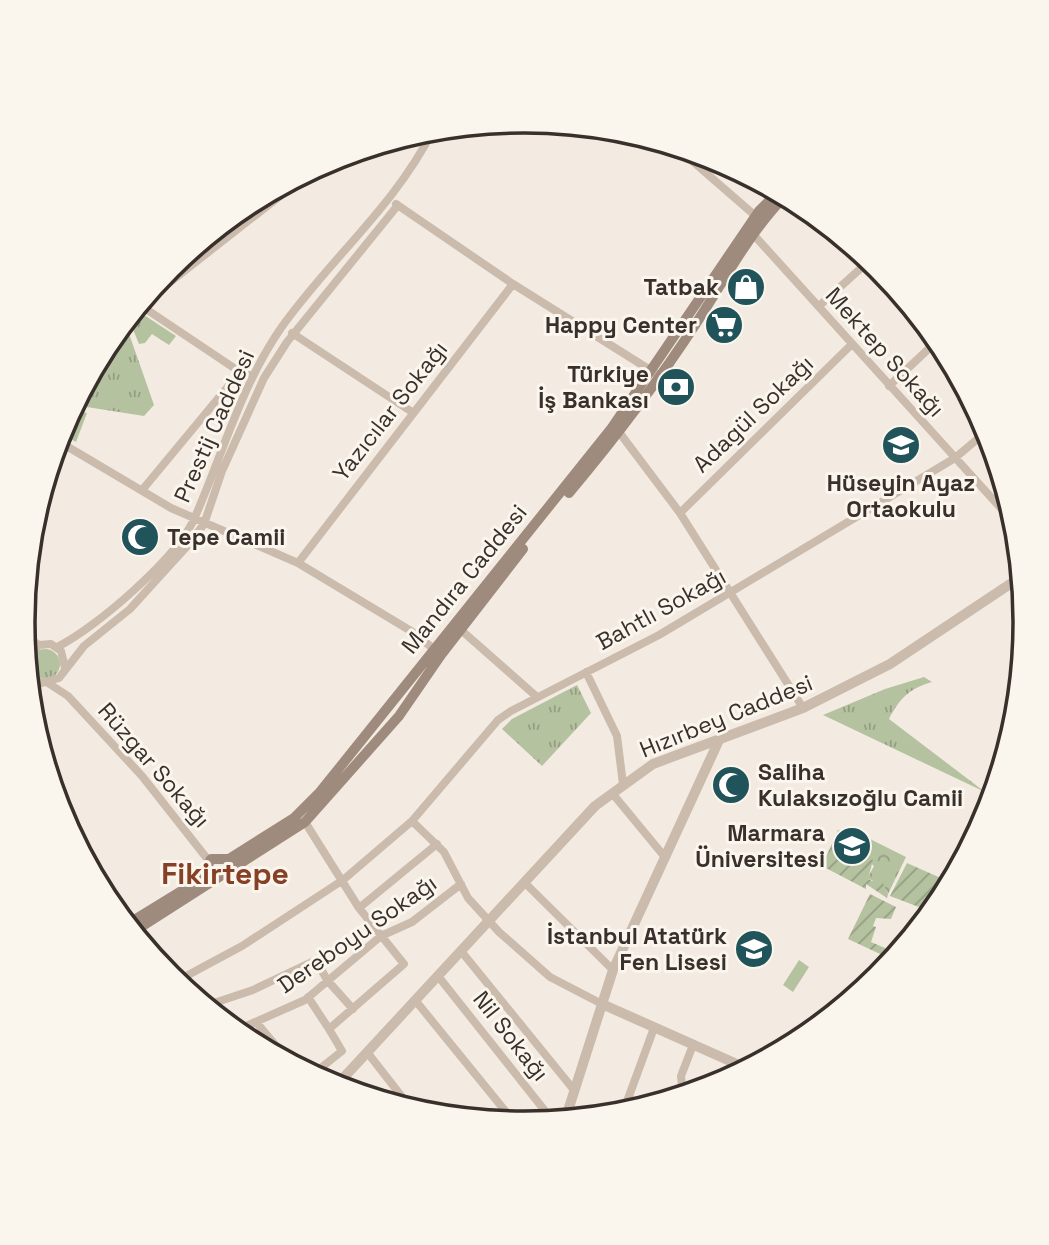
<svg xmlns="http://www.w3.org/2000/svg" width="1049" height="1245" viewBox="0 0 1049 1245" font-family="'Space Grotesk',sans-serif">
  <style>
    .grass { fill: url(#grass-tufts) }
    .forest { fill: url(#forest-crowns) }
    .garden { fill: url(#garden-furrows) }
    .pitch { fill: #b5c2a0 }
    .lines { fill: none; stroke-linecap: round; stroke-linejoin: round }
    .minor { stroke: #cbbbac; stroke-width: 8 }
    .tertiary { stroke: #cbbbac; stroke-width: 10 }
    .secondary { stroke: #9f8b7e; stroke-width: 10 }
    .labels { text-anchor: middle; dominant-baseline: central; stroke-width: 6; stroke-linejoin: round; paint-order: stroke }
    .poi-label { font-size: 23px; font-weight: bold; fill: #39302b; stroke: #faf5ed; text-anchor: end }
    .street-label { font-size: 23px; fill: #39302b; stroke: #faf5ed }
    .district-label { font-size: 30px; font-weight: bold; fill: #864026; stroke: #faf5ed }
    .rim { fill: none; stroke: #39302b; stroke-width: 3.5 }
  </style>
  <defs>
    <pattern id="grass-tufts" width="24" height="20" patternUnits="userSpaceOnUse" patternTransform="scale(1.75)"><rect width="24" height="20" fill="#b5c2a0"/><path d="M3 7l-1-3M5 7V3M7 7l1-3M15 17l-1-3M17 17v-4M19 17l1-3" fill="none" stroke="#949e83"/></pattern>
    <pattern id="forest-crowns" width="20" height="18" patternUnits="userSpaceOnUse" patternTransform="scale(1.75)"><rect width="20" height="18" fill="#b5c2a0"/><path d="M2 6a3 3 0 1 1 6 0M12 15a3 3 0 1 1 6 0" fill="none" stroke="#949e83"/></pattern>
    <pattern id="garden-furrows" width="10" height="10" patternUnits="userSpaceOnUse" patternTransform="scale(1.75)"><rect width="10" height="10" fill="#b5c2a0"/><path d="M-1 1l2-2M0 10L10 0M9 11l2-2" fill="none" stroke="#949e83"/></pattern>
  </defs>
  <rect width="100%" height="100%" fill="#f3ebe1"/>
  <path class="grass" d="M141,313l35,23 -7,9 -17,-11 -7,9 -6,1 -9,-22z
    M126,325l28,80 -10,11 -70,-11 34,-62z
    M72,409l15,4 -11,29 -16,-9z
    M30 664a15 15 0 1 1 30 0a15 15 0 1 1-30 0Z
    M924,677l8,5c-22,6 -33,17 -43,37l96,73 -162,-77 62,-26z
    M577,685l14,28 -49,53 -40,-37 10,-10z"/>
  <path class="forest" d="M860,834l46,23 -18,37 -7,-12 -14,-3 7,-13 -19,-17z"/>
  <path class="garden" d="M838,830l22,4 -5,15 18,11 -5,19 4,2 5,-5 3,1 8,17 -1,4 -21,-14v5l-44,-23z
    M907,863l36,16 -19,30 -34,-13z
    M870,894l26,13 -5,12 -15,-1 -3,8 3,1 -5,15 28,12 -6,6 -45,-21z"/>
  <path class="pitch" d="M799,960l10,7 -16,25 -10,-7z"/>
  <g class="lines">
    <path class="minor" d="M675,146l84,73
      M396,204l117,80 142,89
      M753,234l264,292
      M140,305l100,67 12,4
      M819,306l51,-46
      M137,308l180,-141
      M292,333l120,79
      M889,386l49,-46
      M619,432l61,81 123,195
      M58,441l113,67 127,55 113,68 28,22
      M143,489l97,-117
      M680,513l172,-169
      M298,563l215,-279
      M461,630l76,67
      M24,635l15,10
      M57,647c38,-18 122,-91 138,-130 28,-64 46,-131 86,-189 49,-69 114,-122 152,-198
      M26,657l13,-12 12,-1 10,7 4,17
      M586,672l31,64 6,48
      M28,674l14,9 17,-5 25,-32 46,-37 59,-65 15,-20 18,-53 42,-93 23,-36 111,-137
      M48,683l20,13 74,80 67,85
      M612,793l52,63
      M412,821l32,31 24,46 31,34 51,45 52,27
      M305,822l54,86 45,56 -75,65 13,22 -30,24
      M525,883l88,87
      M359,908l78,-64
      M461,951l113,139
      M438,976l115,145
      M175,982l67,-36 101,-66 69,-59 86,-101 13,-9 148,-76 296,-177 33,-28
      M308,997l21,32
      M415,1000l100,123
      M205,1006l48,-16 63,-30 11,20 26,29
      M257,1023l35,42
      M235,1031l70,-31 76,-64 31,-14 49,-38
      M367,1052l46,59
      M683,1096l-2,-20 12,-31
      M622,1115l32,-87"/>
    <path class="tertiary" d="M602,1004l146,65
      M335,1087l260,-281 58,-42 150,-56 87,-44 132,-88
      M565,1120l48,-150 107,-232"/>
    <path class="secondary" d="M569,493c46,-55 89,-111 128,-171 28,-43 52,-89 88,-126
      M126,925l75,-46 10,-20h18l65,-41 26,-26 291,-363 148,-218 19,-19
      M133,932l172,-110 94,-106 42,-61 82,-106"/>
  </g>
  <defs>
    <symbol id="shop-disc" viewBox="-11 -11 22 22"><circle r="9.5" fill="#21545a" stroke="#faf5ed"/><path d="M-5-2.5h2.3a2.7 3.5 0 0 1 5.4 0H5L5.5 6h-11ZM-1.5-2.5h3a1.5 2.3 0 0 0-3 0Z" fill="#fff"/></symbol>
    <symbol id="supermarket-disc" viewBox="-11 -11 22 22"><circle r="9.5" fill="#21545a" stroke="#faf5ed"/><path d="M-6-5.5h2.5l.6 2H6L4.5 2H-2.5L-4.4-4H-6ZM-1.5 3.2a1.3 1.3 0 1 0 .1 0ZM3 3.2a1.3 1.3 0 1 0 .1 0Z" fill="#fff"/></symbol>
    <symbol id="bank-disc" viewBox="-11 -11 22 22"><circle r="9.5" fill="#21545a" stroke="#faf5ed"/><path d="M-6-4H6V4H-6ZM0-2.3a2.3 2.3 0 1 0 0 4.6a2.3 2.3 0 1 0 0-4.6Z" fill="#fff"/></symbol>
    <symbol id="school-disc" viewBox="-11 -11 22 22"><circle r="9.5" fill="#21545a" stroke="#faf5ed"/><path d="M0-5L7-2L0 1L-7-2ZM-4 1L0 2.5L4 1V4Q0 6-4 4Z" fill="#fff"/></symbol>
    <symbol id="mosque-disc" viewBox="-11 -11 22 22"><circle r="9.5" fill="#21545a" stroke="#faf5ed"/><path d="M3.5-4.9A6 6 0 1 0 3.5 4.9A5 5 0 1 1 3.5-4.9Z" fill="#fff"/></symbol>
  </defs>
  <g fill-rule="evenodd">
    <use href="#shop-disc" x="724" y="265" width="44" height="44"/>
    <use href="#supermarket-disc" x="702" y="303" width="44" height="44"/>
    <use href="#bank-disc" x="654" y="365" width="44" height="44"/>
    <use href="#school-disc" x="879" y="423" width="44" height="44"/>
    <use href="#mosque-disc" x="118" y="515" width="44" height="44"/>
    <use href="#mosque-disc" x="709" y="763" width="44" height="44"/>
    <use href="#school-disc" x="830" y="824" width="44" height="44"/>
    <use href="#school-disc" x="732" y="927" width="44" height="44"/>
  </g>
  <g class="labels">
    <g class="poi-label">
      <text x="719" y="287">Tatbak</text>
      <text x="697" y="325">Happy Center</text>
      <text x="649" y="374">Türkiye<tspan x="649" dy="26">İş Bankası</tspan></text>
      <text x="901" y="483" text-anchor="middle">Hüseyin Ayaz<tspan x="901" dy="26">Ortaokulu</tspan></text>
      <text x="167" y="537" text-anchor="start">Tepe Camii</text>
      <text x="758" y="772" text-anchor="start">Saliha<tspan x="758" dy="26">Kulaksızoğlu Camii</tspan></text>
      <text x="825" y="833">Marmara<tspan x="825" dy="26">Üniversitesi</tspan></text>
      <text x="727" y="936">İstanbul Atatürk<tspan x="727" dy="26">Fen Lisesi</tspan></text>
    </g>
    <g class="street-label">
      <text transform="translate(885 352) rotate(48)">Mektep Sokağı</text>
      <text transform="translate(390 411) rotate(-52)">Yazıcılar Sokağı</text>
      <text transform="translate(753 414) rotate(-44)">Adagül Sokağı</text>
      <text transform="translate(214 426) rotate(-66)">Prestij Caddesi</text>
      <text transform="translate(464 579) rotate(-51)">Mandıra Caddesi</text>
      <text transform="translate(661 609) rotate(-29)">Bahtlı Sokağı</text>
      <text transform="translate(726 716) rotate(-22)">Hızırbey Caddesi</text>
      <text transform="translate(154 765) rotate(49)">Rüzgar Sokağı</text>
      <text transform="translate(357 934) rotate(-35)">Dereboyu Sokağı</text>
      <text transform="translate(511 1036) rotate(52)">Nil Sokağı</text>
    </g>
    <g class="district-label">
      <text x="225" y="873">Fikirtepe</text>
    </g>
  </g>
  <path d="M0 0H1049V1245H0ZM35 622a489 489 0 1 1 978 0a489 489 0 1 1-978 0Z" fill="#faf5ed" fill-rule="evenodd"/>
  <path class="rim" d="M35 622a489 489 0 1 1 978 0a489 489 0 1 1-978 0Z"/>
</svg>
